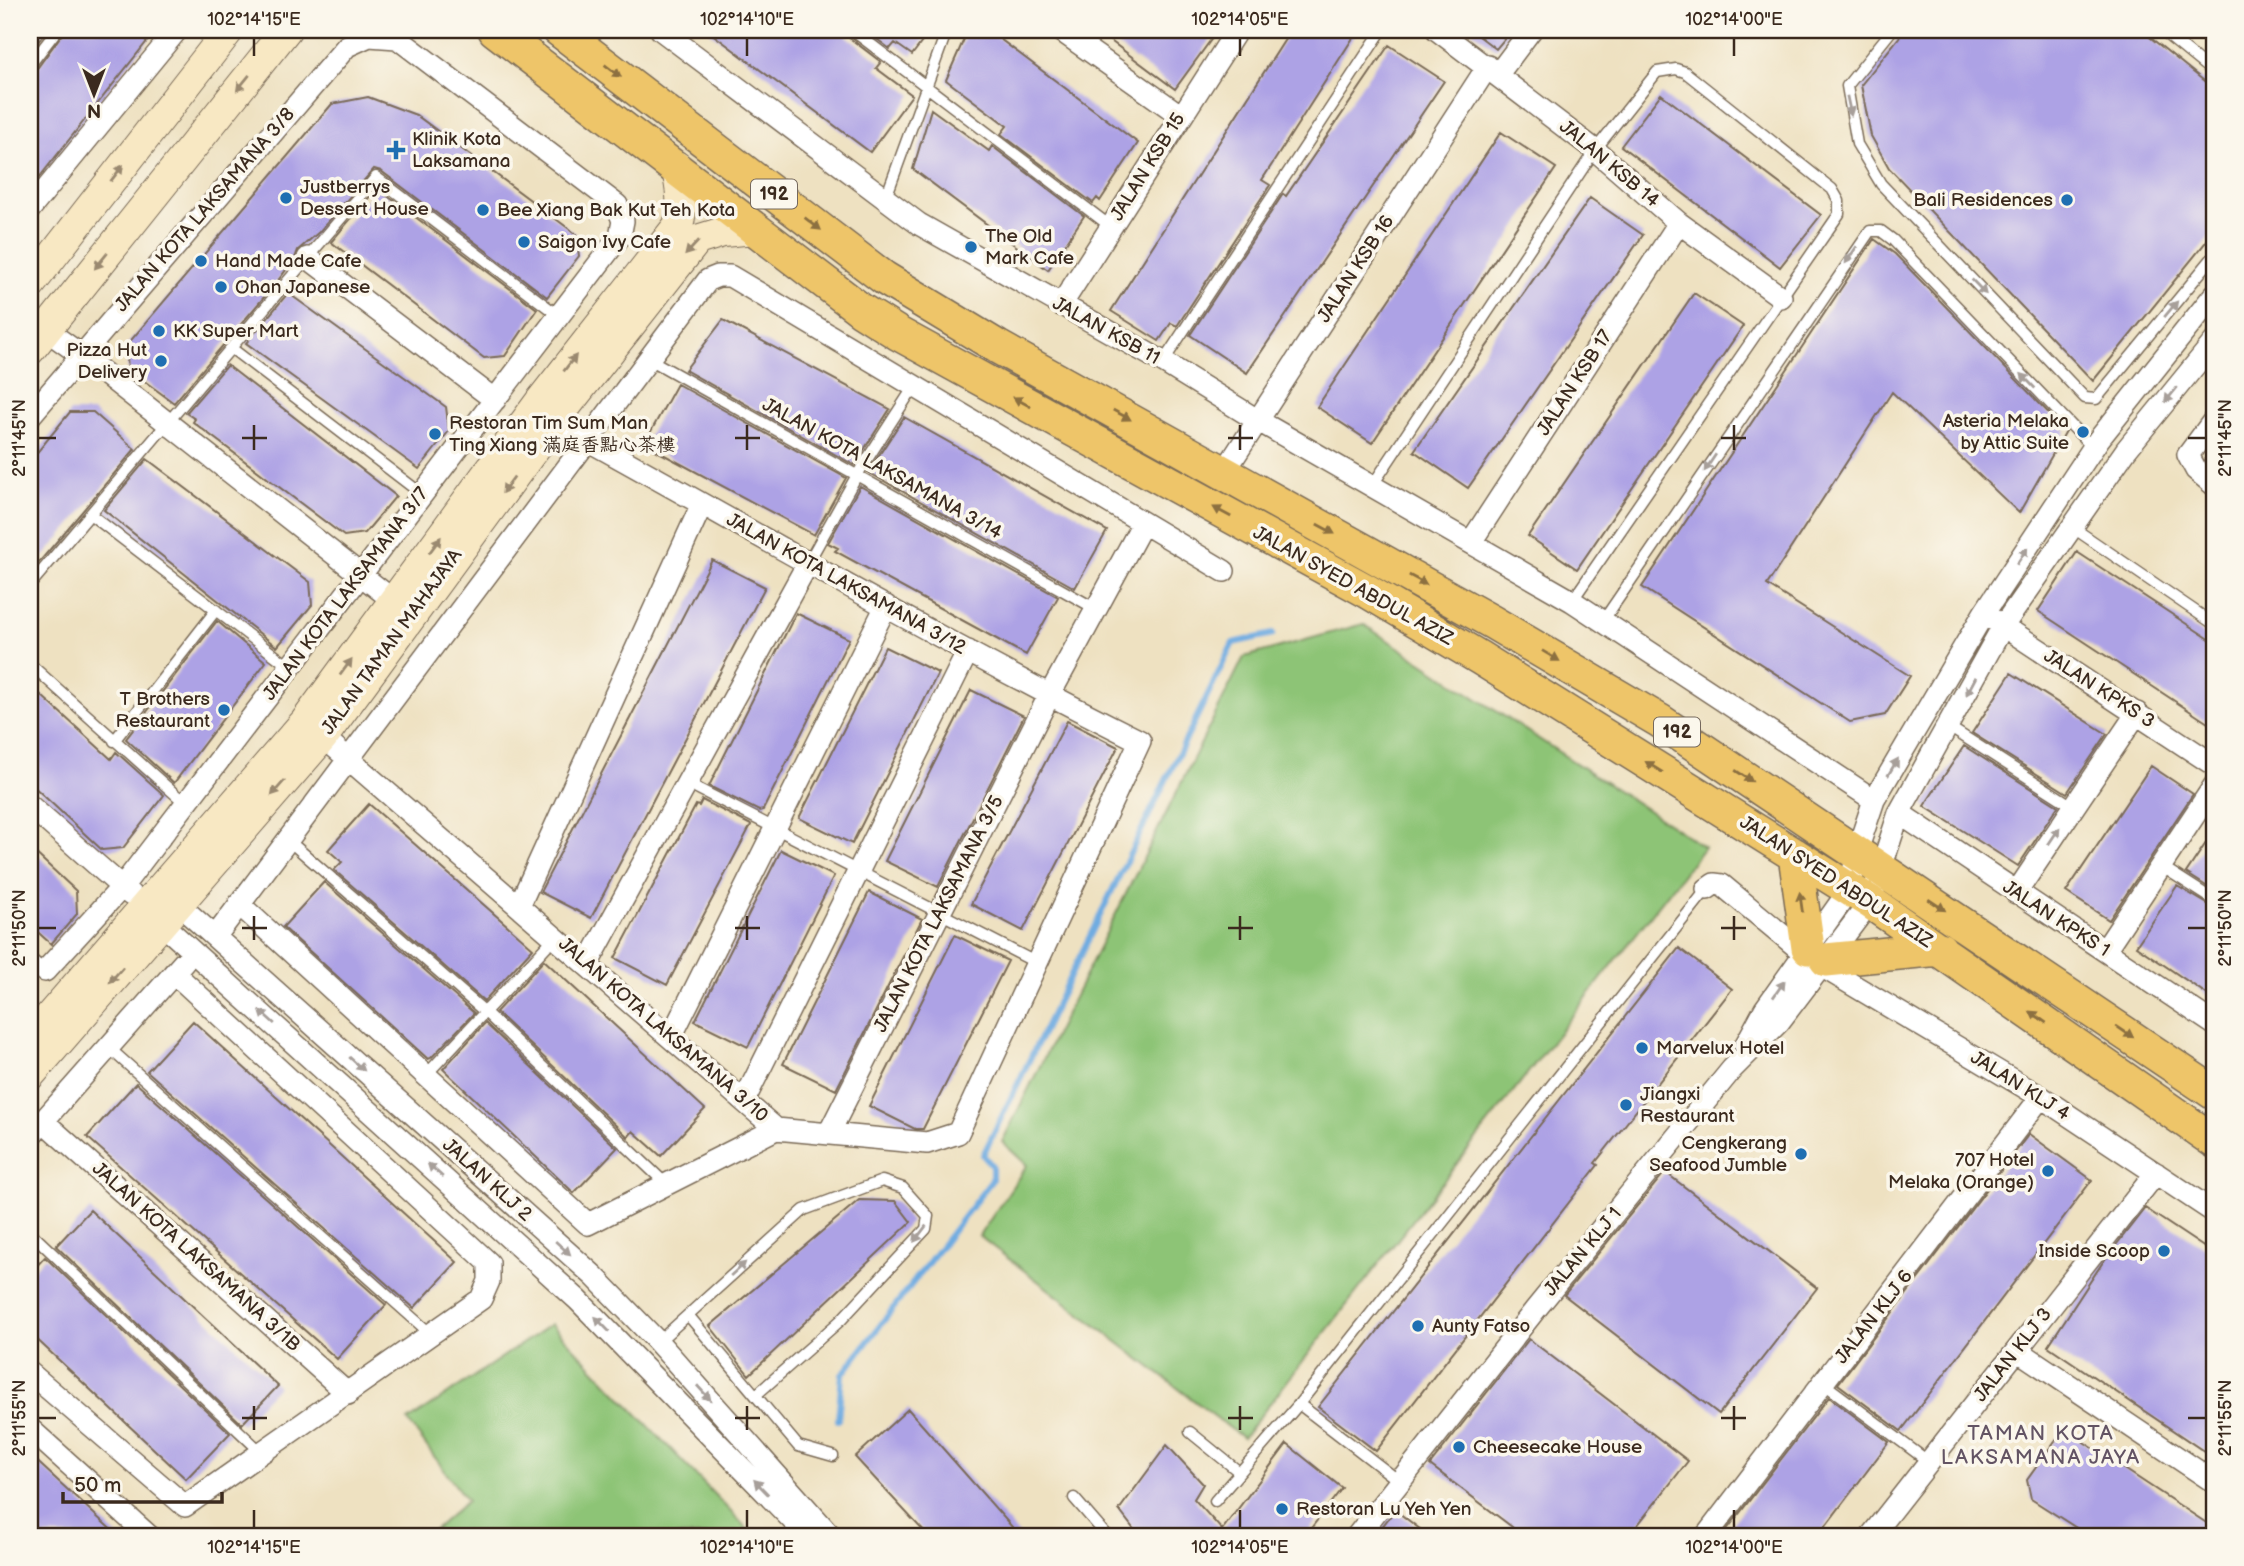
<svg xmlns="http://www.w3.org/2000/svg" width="2244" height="1566" viewBox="0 0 2244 1566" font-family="'Balsamiq Sans','LXGW WenKai TC',sans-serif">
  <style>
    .green { fill: #8dc476; stroke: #64774a; stroke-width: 2 }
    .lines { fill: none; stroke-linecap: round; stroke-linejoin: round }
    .stream { stroke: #70ace1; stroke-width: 6 }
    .building { fill: #ada2e5 }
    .lane-casing { stroke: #7a6a57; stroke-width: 13 }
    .street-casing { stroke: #7a6a57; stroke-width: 24 }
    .secondary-casing { stroke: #7a6a57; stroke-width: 32 }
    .primary-casing { stroke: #7a6a57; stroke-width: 36 }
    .lane { stroke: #fff; stroke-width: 10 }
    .street { stroke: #fff; stroke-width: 21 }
    .secondary { stroke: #f8e8c3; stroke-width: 30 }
    .primary { stroke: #eec569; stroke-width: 33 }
    .oneway { fill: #8c7040 }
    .oneway2 { fill: #9a8970 }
    .oneway3 { fill: #a79f9a }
    .ticks { fill: none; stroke: #3b2a1e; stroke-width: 2.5 }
    .poi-dot { fill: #1f6fb2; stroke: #fbf7ec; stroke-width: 2.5 }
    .labels { text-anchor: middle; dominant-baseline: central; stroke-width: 7; stroke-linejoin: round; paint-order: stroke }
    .shield { fill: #fbf7ec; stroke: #75685c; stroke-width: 2 }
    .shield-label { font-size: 18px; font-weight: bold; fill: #3b2a1e }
    .poi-label { font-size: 19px; fill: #3b2a1e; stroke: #fbf7ec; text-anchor: start }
    .street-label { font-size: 19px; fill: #3b2a1e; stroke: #fbf7ec }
    .neighbourhood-label { font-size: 21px; letter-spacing: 2px; fill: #635464; stroke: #fbf7ec }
    .neatline { fill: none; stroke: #3b2a1e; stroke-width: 2.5 }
    .ticks-label { font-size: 18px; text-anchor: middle; fill: #3b2a1e }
  </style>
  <rect width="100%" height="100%" fill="#fbf7ec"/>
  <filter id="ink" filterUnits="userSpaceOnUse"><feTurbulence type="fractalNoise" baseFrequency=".0143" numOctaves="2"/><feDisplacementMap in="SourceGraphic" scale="14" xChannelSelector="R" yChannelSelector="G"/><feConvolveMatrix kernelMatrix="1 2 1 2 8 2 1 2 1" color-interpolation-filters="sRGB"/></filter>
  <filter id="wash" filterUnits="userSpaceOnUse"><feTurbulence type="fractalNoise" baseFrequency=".00686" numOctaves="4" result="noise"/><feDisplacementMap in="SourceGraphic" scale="28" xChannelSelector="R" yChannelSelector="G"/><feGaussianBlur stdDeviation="1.57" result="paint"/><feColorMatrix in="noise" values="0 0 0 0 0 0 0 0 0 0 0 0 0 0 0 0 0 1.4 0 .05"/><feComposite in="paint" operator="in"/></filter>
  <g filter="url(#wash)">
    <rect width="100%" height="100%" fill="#eee1c1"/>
    <path class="green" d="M1363,624l341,223 -461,591 -264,-202 48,-71 -25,-23 242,-485z
      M551,1324l203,212h-327l40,-35 -59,-80z"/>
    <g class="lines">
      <path class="stream" d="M838,1420l4,-45 150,-195v-14l-9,-11 250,-512 40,-9"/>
    </g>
    <g id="blocks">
      <path class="building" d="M30,30h17l-17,22z
        M65,30h91l-126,159v-116l6,-3z
        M707,30h137l3,6 34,26 -5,6 36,27 -42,57z
        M865,30h66l-19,25 -17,-12 -5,6z
        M968,30h20l150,113 -38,58 -3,-3 -4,5 -92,-69 6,-8 -61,-46z
        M1096,30h122l-43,59z
        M1291,30h67l-96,150 8,5 -93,141 -6,-3 -12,18 -48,-30z
        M1471,30h41l-16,19z
        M1905,30h236l73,59v143l-121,149 -204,-213 -18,-32 -10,-51z
        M1389,45l55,36 -197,292 -57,-38 93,-141 3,2z
        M1661,94l160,121 -41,52 -159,-121z
        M368,97l48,18 160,119 3,22 -32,41 -166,-126 -7,-2 -55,63 -21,18 -3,8 -19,25 -102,120 -46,-34 -2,-23 206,-242z
        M931,109l58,42 3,-5 92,70 -36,54 -135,-101z
        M1501,132l55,36 -184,275 -55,-36z
        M377,188l160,121 -32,47 -21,2 -153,-116z
        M1590,198l53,37 -175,253 -54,-37z
        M1874,239l21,15 171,177 -47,82 -127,-121 -125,193 143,91 -25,39 -35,7 -208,-135z
        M288,293l158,114 3,24 -30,38 -173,-126z
        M1694,293l49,33 -166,243 -49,-33z
        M723,320l167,89 -36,56 -169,-95z
        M227,365l169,131 -31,37 -21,3 -151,-114 2,-3 -9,-6z
        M677,384l169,94 -32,57 -170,-91z
        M70,412h23l42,37 -105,124v-112z
        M904,417l203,114 -32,57 -207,-116z
        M147,459l163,123 2,23 -35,42 -173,-137z
        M860,486l198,111 -32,58 -191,-104 3,-3 -10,-5z
        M2077,552l137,90v85l-176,-116z
        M712,560l53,27 -174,331 -51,-26z
        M796,613l53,26 -86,171 -4,1 -50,-25z
        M217,621l49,41 -92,121 -48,-44z
        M885,647l53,26 -86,171 -53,-26z
        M2011,673l96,61 -40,59 -95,-60z
        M30,685l81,74 5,-7 48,43 -41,53 -21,2 -72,-67z
        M971,690l53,26 -86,171 -53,-26z
        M1067,721l51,26 -95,184 -52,-27z
        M1964,746l94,60 -40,60 -94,-60z
        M2151,766l42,28 -84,126 -43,-28z
        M702,800l49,25 -84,160 -52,-27 81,-153 3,1z
        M369,804l164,144 -49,53 -150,-131 8,-8 -14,-12z
        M2214,831v60l-28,-18z
        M30,848l46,43 1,23 -26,30 -21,-19z
        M781,850l53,26 -86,171 -53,-26z
        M324,882l150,131 -43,45 -3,1 -145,-132z
        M2177,886l37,22v91l-78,-53z
        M869,892l53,27 -86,171 -53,-26z
        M955,935l53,26 -85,168h-8l-46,-23z
        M1679,948l53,41 -137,174 3,2 -222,286 -58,-44z
        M544,960l161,149 -44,47 -28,-25 -5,6 -132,-125z
        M193,1021l264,241 -43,46 -267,-237z
        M485,1023l132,125 -43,45 -131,-124z
        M136,1083l250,222 -49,54 -250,-222z
        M2029,1134l63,46 -191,251 -63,-47z
        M1665,1172l152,116 -98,126 -155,-119z
        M859,1200l36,1 16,21 -162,153 -39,-49z
        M2145,1208l69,46v204l-166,-112 55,-84z
        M90,1210l188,176 -36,38 -186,-178z
        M45,1257l185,176 -44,46 -156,-146v-60z
        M1529,1339l159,122 -59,75h-105l-94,-71z
        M1829,1397l60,45 -71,94h-96z
        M908,1409l112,127h-92l-73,-79z
        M2070,1433l144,95v8h-125l-58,-37 -4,-19 30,-42z
        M1287,1444l55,44 -37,48h-166l-20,-26 48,-65 36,39 -9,15 28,31z
        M30,1455l88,81h-88z
        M1395,1510l34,26h-54z"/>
    </g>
  </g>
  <g filter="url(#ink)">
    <use href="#blocks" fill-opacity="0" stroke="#7a6a57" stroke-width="2"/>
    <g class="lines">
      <defs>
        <path id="lane" d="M852,30l258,196
          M1892,30l-45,56 10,58 24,40 204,214 11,1 118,-143
          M2161,30l53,43
          M30,65l27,-35
          M885,200l62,-170
          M231,348l192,147
          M651,360l445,249
          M1163,362l219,-332
          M1372,486l223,-336 62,-78 19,-3 9,3 147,117 7,12v13l-267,387
          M90,514l200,153
          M2072,527l142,97
          M808,563l49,-88 56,-87
          M30,585l346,-408 183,139
          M1603,621l267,-390h11l12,9 200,208
          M30,664l156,140
          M1949,727l125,80
          M114,741l102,-131
          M687,783l350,180
          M288,840l197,172 181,172
          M2161,866l53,34
          M30,958l15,13
          M108,1047l325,289
          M426,1075l129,-138
          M30,1232l232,221
          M688,1315l110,131 35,10
          M658,1342l146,-132 78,-29 21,7 25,28 -2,13 -85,91 -85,75
          M1823,1383l106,79
          M1299,1404l100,77
          M1190,1432l48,39
          M1074,1498l33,38
          M1215,1501l84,-97 408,-515"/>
        <path id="street" d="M661,30l258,194 244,138 94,58 315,181 302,199
          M1060,30l120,85
          M1437,30l158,120 84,73 102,74
          M1498,74l33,-44
          M30,209l147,-179
          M308,258l187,142
          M1061,305l176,-275
          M46,330l35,25 322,253
          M30,416l317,-370 22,-10 28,2 220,167 6,16 -3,15 -498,651 -77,84
          M2214,420l-26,35 8,15 18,15
          M1225,471l263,-405
          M1471,542l208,-319
          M1991,618l223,147
          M315,730l461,399 151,14 31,-10 182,-392c-187,-93 -368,-199 -551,-300l-33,-22
          M30,806l101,89
          M1899,813l315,211
          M1707,889l7,-5 8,1 82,68
          M2016,893l121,-180
          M239,904l349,320 188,-95
          M519,906l183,-402
          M166,907l12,-3 416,372 64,66 173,194
          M160,911l1,12 417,377 230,236
          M215,937l493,-657 10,-4h12l494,295
          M2105,950l109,-164
          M587,965l221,-402
          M1821,966l220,131 173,115
          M671,1037l215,-431
          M1745,1046l20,-37 85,-120 7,-38 17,-51 110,-187 115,-174 115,-144
          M744,1101l224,-450
          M43,1121l305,273
          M829,1133l220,-437 94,-173
          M30,1136l154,-174
          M2017,1350l197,132
          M30,1373l155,133 296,-207 8,-18v-18l-315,-290
          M30,1429l119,107
          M1357,1536l178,-226 197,-241 47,-47 91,-120 29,-89 104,-187 123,-176 88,-108
          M1706,1536l335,-439
          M1871,1536l285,-363"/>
        <path id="secondary" d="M30,285l199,-255
          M30,350l256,-320
          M30,1039l275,-317 234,-319 139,-177c6,-21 3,-38 -2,-60
          M30,1075l293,-338 233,-318 141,-179 26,-8 32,-3"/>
        <path id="primary" d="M495,30l366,280 38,24 468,257 113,67 390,244 344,239
          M559,30l325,248 114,69 494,275 168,99 554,372
          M1795,855l13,93
          M1826,960l114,-11"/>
      </defs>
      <use href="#lane" class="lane-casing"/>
      <use href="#street" class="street-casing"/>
      <use href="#secondary" class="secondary-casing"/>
      <use href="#primary" class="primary-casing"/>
      <use href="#lane" class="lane"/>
      <use href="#street" class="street"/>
      <use href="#secondary" class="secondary"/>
      <use href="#primary" class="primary"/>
    </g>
    <defs><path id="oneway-solid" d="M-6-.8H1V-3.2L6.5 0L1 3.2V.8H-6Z" transform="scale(1.75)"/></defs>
    <g class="oneway">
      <use href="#oneway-solid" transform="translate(613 71) rotate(37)"/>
      <use href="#oneway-solid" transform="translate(813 224) rotate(37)"/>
      <use href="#oneway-solid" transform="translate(1022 402) rotate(-151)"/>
      <use href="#oneway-solid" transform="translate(1122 415) rotate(29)"/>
      <use href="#oneway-solid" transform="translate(1222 512) rotate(-151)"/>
      <use href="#oneway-solid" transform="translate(1326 529) rotate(29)"/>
      <use href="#oneway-solid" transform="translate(1418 580) rotate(29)"/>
      <use href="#oneway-solid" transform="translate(1551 656) rotate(31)"/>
      <use href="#oneway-solid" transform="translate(1654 767) rotate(-148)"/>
      <use href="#oneway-solid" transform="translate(1744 776) rotate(33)"/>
      <use href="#oneway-solid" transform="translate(1801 902) rotate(-98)"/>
      <use href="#oneway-solid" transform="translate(1937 905) rotate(34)"/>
      <use href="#oneway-solid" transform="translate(2038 1017) rotate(-145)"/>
      <use href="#oneway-solid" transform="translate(2125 1032) rotate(34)"/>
    </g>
    <g class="oneway2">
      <use href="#oneway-solid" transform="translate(243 83) rotate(129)"/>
      <use href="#oneway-solid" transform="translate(117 173) rotate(-52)"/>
      <use href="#oneway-solid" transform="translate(692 248) rotate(133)"/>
      <use href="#oneway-solid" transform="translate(101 261) rotate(129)"/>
      <use href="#oneway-solid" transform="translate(570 363) rotate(-52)"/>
      <use href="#oneway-solid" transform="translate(508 485) rotate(126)"/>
      <use href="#oneway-solid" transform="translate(435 545) rotate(-54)"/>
      <use href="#oneway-solid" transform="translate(346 667) rotate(-54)"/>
      <use href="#oneway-solid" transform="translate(278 788) rotate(131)"/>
      <use href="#oneway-solid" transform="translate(116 975) rotate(131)"/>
    </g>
    <g class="oneway3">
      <use href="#oneway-solid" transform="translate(1849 106) rotate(78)"/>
      <use href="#oneway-solid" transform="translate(1851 255) rotate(124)"/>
      <use href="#oneway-solid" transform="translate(1979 287) rotate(46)"/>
      <use href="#oneway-solid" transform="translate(2171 309) rotate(-50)"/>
      <use href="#oneway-solid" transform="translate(2028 381) rotate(-134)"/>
      <use href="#oneway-solid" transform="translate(2171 395) rotate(129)"/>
      <use href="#oneway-solid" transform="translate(1710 463) rotate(124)"/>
      <use href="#oneway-solid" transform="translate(2022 556) rotate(-57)"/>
      <use href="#oneway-solid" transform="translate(1971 686) rotate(118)"/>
      <use href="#oneway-solid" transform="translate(1893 767) rotate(-59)"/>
      <use href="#oneway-solid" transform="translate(2054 836) rotate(-56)"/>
      <use href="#oneway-solid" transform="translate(1779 989) rotate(-55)"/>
      <use href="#oneway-solid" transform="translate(267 1017) rotate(-138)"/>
      <use href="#oneway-solid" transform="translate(357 1064) rotate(42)"/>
      <use href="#oneway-solid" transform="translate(435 1170) rotate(-138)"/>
      <use href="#oneway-solid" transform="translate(920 1234) rotate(127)"/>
      <use href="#oneway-solid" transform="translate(563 1248) rotate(42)"/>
      <use href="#oneway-solid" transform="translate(738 1269) rotate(-42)"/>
      <use href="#oneway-solid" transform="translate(602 1324) rotate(-134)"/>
      <use href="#oneway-solid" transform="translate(704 1393) rotate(48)"/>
      <use href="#oneway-solid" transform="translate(761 1487) rotate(-134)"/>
    </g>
  </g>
  <path class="ticks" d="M254,38v18M747,38v18M1240,38v18M1734,38v18M254,425v25M747,425v25M1240,425v25M1734,425v25M38,438h18M242,438h25M735,438h25M1228,438h25M1721,438h25M2188,438h18M254,916v24M747,916v24M1240,916v24M1734,916v24M38,928h18M242,928h25M735,928h25M1228,928h25M1721,928h25M2188,928h18M254,1406v24M747,1406v24M1240,1406v24M1734,1406v24M38,1418h18M242,1418h25M735,1418h25M1228,1418h25M1721,1418h25M2188,1418h18M254,1510v18M747,1510v18M1240,1510v18M1734,1510v18"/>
  <g class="poi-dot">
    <path d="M392.5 139.5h7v7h7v7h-7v7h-7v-7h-7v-7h7z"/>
    <circle cx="286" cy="198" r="7"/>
    <circle cx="2067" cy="200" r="7"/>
    <circle cx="483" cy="210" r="7"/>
    <circle cx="524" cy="242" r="7"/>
    <circle cx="971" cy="247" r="7"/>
    <circle cx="201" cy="261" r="7"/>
    <circle cx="221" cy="287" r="7"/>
    <circle cx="159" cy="331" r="7"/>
    <circle cx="161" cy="361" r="7"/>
    <circle cx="2083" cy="432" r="7"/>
    <circle cx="435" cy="434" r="7"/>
    <circle cx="224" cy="710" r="7"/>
    <circle cx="1642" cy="1048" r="7"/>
    <circle cx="1626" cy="1105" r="7"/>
    <circle cx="1801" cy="1154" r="7"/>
    <circle cx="2048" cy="1171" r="7"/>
    <circle cx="2164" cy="1251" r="7"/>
    <circle cx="1418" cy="1326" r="7"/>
    <circle cx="1459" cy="1447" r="7"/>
    <circle cx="1282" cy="1509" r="7"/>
  </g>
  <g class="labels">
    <g class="shield">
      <rect x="751" y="179.5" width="46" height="29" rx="5"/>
      <rect x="1654" y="717.5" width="46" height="29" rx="5"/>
    </g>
    <g class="shield-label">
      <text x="774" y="194">192</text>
      <text x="1677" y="732">192</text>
    </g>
    <g class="poi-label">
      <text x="412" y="139">Klinik Kota<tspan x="412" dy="22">Laksamana</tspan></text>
      <text x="300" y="187">Justberrys<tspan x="300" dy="22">Dessert House</tspan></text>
      <text x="2053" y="200" text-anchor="end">Bali Residences</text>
      <text x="497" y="210">Bee Xiang Bak Kut Teh Kota</text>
      <text x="985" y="236">The Old<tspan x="985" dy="22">Mark Cafe</tspan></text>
      <text x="538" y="242">Saigon Ivy Cafe</text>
      <text x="215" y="261">Hand Made Cafe</text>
      <text x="235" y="287">Ohan Japanese</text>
      <text x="173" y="331">KK Super Mart</text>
      <text x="147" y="350" text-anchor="end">Pizza Hut<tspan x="147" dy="22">Delivery</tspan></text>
      <text x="2069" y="421" text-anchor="end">Asteria Melaka<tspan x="2069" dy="22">by Attic Suite</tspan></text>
      <text x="449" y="423">Restoran Tim Sum Man<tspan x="449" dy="22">Ting Xiang 滿庭香點心茶樓</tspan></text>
      <text x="210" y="699" text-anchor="end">T Brothers<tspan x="210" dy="22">Restaurant</tspan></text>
      <text x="1656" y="1048">Marvelux Hotel</text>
      <text x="1640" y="1094">Jiangxi<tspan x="1640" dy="22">Restaurant</tspan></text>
      <text x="1787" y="1143" text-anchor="end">Cengkerang<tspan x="1787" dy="22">Seafood Jumble</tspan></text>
      <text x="2034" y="1160" text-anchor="end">707 Hotel<tspan x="2034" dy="22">Melaka (Orange)</tspan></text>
      <text x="2150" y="1251" text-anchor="end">Inside Scoop</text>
      <text x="1432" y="1326">Aunty Fatso</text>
      <text x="1473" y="1447">Cheesecake House</text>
      <text x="1296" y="1509">Restoran Lu Yeh Yen</text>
    </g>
    <g class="street-label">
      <text transform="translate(1609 164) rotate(40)">JALAN KSB 14</text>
      <text transform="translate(1148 167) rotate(-58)">JALAN KSB 15</text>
      <text transform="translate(205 210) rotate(-49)">JALAN KOTA LAKSAMANA 3/8</text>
      <text transform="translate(1356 269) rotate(-57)">JALAN KSB 16</text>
      <text transform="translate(1106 331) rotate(29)">JALAN KSB 11</text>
      <text transform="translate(1575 383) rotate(-57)">JALAN KSB 17</text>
      <text transform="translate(882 469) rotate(29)">JALAN KOTA LAKSAMANA 3/14</text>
      <text transform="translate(846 584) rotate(29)">JALAN KOTA LAKSAMANA 3/12</text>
      <text transform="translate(1353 586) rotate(29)">JALAN SYED ABDUL AZIZ</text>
      <text transform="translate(346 594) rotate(-53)">JALAN KOTA LAKSAMANA 3/7</text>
      <text transform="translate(392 642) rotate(-54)">JALAN TAMAN MAHAJAYA</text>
      <text transform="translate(2099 689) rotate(33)">JALAN KPKS 3</text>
      <text transform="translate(1836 882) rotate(33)">JALAN SYED ABDUL AZIZ</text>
      <text transform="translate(939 914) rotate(-63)">JALAN KOTA LAKSAMANA 3/5</text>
      <text transform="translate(2056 919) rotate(33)">JALAN KPKS 1</text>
      <text transform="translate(663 1030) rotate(41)">JALAN KOTA LAKSAMANA 3/10</text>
      <text transform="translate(2020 1086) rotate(32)">JALAN KLJ 4</text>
      <text transform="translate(487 1180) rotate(42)">JALAN KLJ 2</text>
      <text transform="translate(1583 1252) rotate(-50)">JALAN KLJ 1</text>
      <text transform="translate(196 1257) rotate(42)">JALAN KOTA LAKSAMANA 3/1B</text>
      <text transform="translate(1874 1317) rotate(-52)">JALAN KLJ 6</text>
      <text transform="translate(2013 1355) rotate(-52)">JALAN KLJ 3</text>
    </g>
    <g class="neighbourhood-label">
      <text x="2041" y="1433">TAMAN KOTA<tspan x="2041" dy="24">LAKSAMANA JAYA</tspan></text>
    </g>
  </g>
  <rect width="2244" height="1566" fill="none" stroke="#fbf7ec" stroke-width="77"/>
  <g transform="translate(94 94) rotate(180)" stroke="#fbf7ec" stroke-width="5" paint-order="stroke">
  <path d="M0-5L12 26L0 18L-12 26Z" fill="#3b2a1e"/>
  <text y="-10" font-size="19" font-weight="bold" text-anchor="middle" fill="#3b2a1e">N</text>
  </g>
  <path d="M63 1492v10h159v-10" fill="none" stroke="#3b2a1e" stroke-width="3.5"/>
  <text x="74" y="1492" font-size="21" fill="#3b2a1e" stroke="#fbf7ec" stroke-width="5" paint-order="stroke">50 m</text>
  <rect x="38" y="38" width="2168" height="1490" class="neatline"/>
  <g class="ticks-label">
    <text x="254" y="25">102°14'15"E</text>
    <text x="747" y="25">102°14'10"E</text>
    <text x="1240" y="25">102°14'05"E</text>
    <text x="1734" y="25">102°14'00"E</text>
    <text transform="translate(2225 438) rotate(-90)" y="6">2°11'45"N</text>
    <text transform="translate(19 438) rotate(-90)" y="6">2°11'45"N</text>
    <text transform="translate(2225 928) rotate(-90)" y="6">2°11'50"N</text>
    <text transform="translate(19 928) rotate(-90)" y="6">2°11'50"N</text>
    <text transform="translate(2225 1418) rotate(-90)" y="6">2°11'55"N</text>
    <text transform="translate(19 1418) rotate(-90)" y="6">2°11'55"N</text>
    <text x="254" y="1553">102°14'15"E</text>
    <text x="747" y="1553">102°14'10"E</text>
    <text x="1240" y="1553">102°14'05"E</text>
    <text x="1734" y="1553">102°14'00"E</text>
  </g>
</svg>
